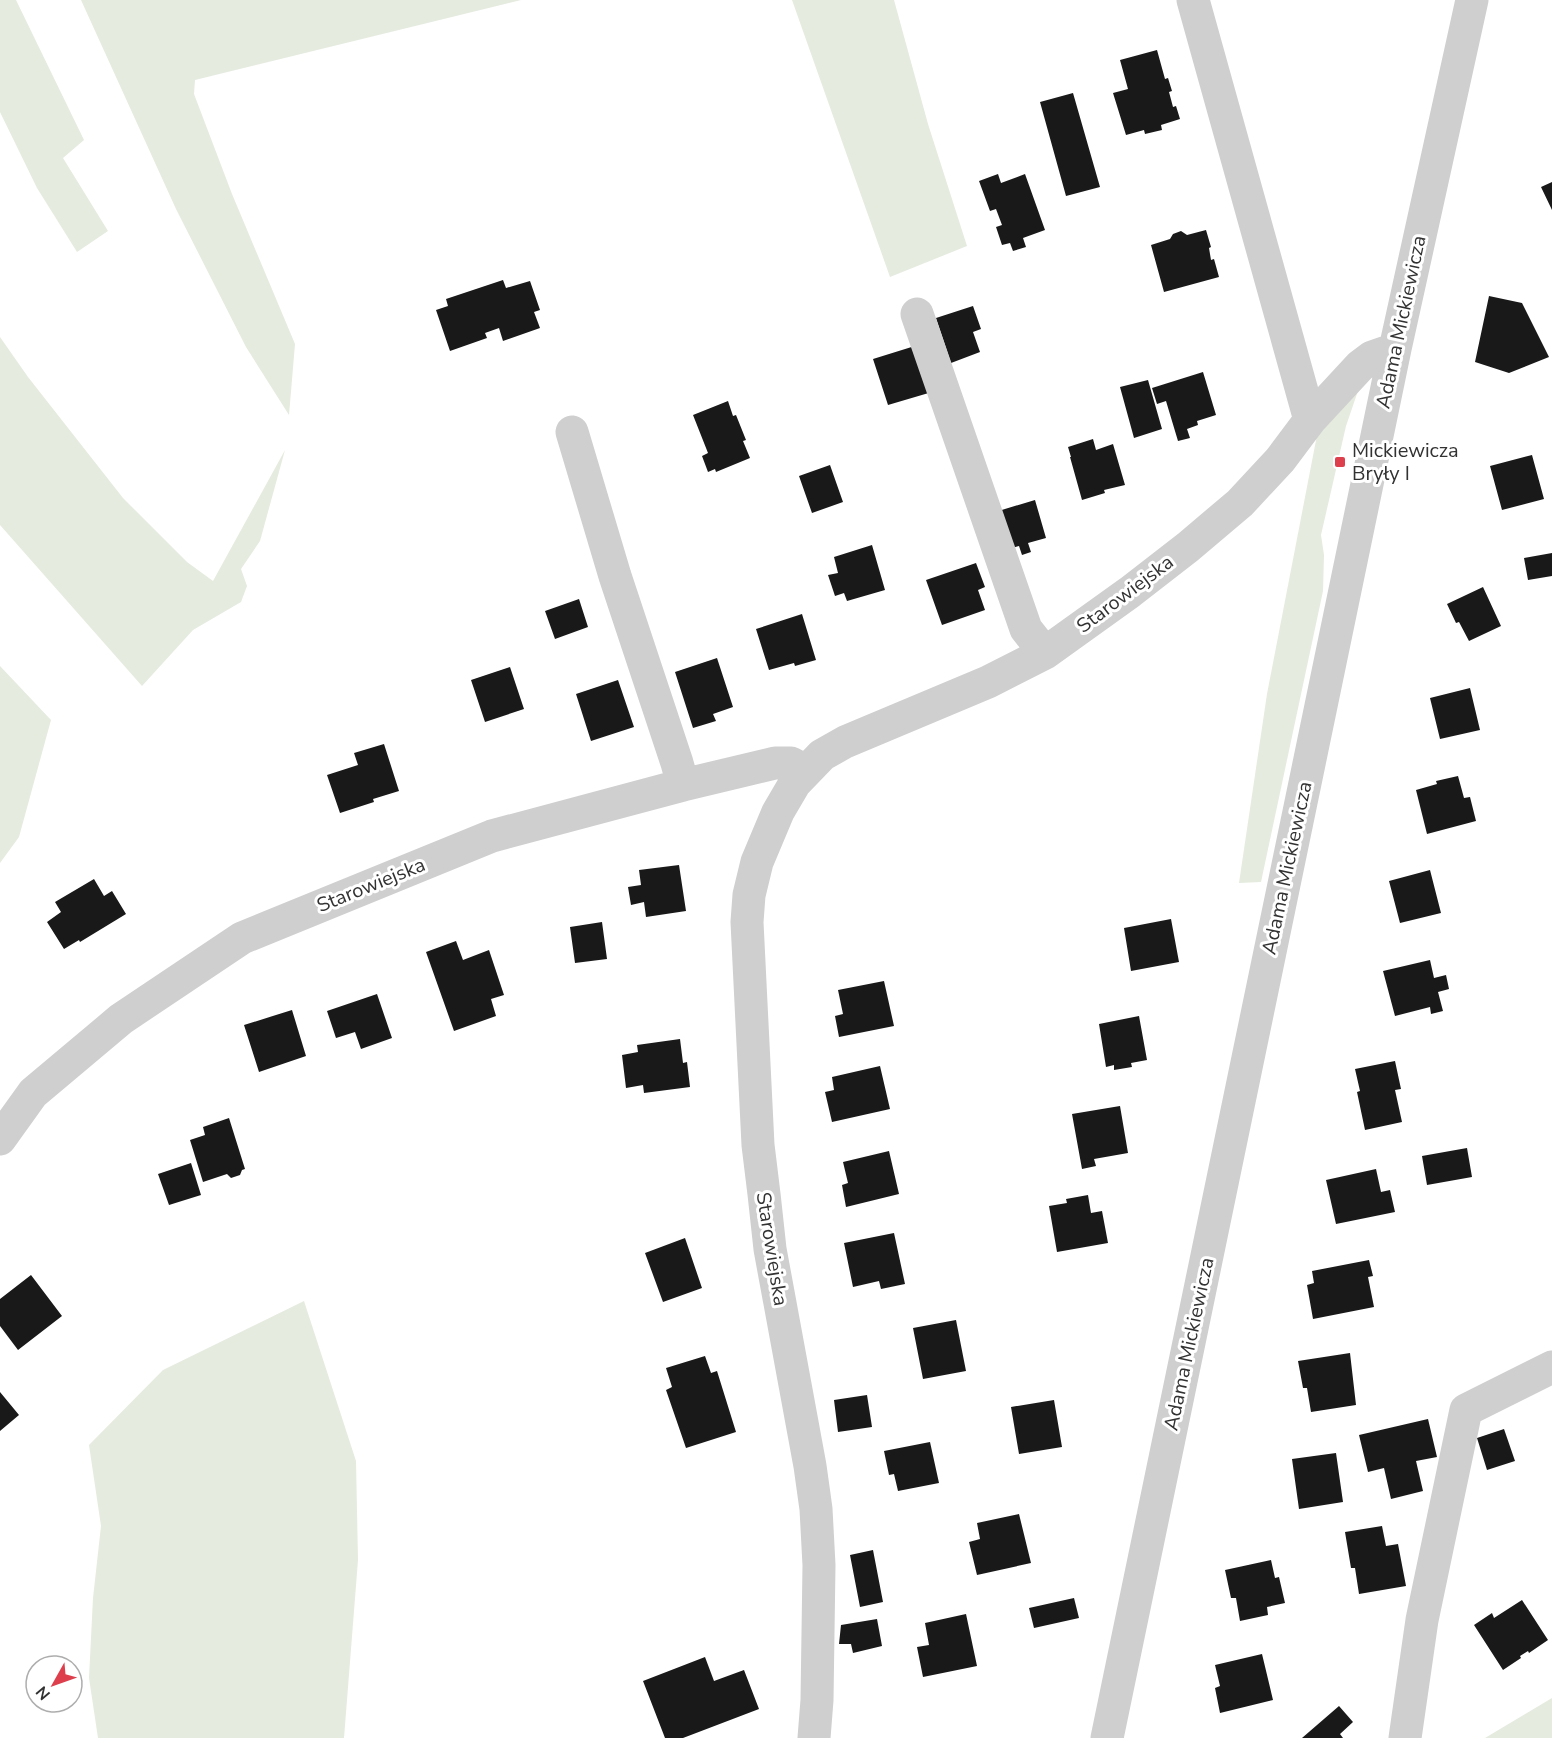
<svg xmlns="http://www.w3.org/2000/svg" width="1552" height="1738" viewBox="0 0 1552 1738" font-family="'Nunito Sans',sans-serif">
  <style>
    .green { fill: #e5ebdf }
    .building { fill: #191919 }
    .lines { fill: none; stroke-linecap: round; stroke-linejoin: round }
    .minor { stroke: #cfcfcf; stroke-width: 33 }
    .poi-dot { fill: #dd404c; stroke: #fff; stroke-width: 2 }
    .labels { text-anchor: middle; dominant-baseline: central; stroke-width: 6; stroke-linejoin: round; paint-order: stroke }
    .street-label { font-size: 20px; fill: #323232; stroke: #fff }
    .poi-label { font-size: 20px; fill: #323232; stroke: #fff; text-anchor: start }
  </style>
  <rect width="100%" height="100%" fill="#fff"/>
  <path class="green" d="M0,0h16l68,140 -21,18 45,73 -31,21 -40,-64 -37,-76z
    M81,0h440l-326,80 -1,14 38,100 63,150 -6,71 -43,-68 -70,-138z
    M792,0h102l34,124 39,122 -77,31z
    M0,337l28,40 95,121 64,64 26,19 72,-131 -25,91 -19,28 6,17 -6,16 -48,28 -51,56 -142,-161z
    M1360,385l-14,41 -25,109 3,20 -1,36 -62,291 -22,1 28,-189 51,-264z
    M0,666l51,54 -32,117 -19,26z
    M304,1301l52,160 2,99 -14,178h-246l-9,-60 4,-80 8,-72 -12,-81 74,-75z
    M1552,1698v40h-67z"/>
  <path class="building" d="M1157,50l8,29 3,-1 4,13 -3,1 4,15 3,-1 4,13 -19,6 1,5 -17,4 -1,-4 -18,5 -13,-42 15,-4 -8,-29z
    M1073,93l27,94 -34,9 -26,-94z
    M998,174l3,9 24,-9 20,56 -22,8 3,9 -13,4 -3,-8 -8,2 -6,-18 6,-2 -6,-16 -6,2 -11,-30z
    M1552,182v28l-11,-23z
    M1206,230l5,17 -2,1 2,12 3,-1 5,18 -55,15 -13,-47 19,-6 3,-5 8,-3 6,4z
    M503,280l3,8 24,-7 10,29 -6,2 6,16 -37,13 -4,-13 -14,5 2,5 -37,13 -14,-41 12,-4 -2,-7z
    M1489,296l33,7 27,54 -40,16 -34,-11z
    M973,306l8,23 -8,3 7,20 -29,11 -15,-45z
    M918,345l14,47 -44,13 -15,-46z
    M1203,372l13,43 -19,6 1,4 -11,4 3,9 -12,3 -12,-40 -9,3 -5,-16z
    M1148,380l14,49 -28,9 -14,-51z
    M728,401l5,15 3,-1 10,25 -3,1 7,17 -34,14 -1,-3 -7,3 -6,-16 6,-3 -15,-38z
    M1093,439l3,11 17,-6 12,41 -21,5 1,3 -23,7 -12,-43h1l-3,-10z
    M1532,455l12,44 -42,11 -12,-44z
    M830,465l13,37 -31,11 -13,-37z
    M1035,500l11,38 -18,5 3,9 -9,3 -3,-9 -14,4 -10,-38z
    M872,545l13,45 -38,11 -3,-8 -9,3 -7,-21 10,-2 -4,-16z
    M1552,553v23l-24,4 -4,-22z
    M976,563l9,24 -7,3 7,20 -43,15 -16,-45z
    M1483,587l18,39 -32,15 -10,-19 -3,1 -9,-19z
    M579,599l9,28 -33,12 -10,-28z
    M802,614l14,46 -21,6 -1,-3 -25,7 -13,-41z
    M717,658l16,49 -20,7 3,7 -23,7 -18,-56z
    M510,667l14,42 -39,13 -14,-42z
    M618,680l16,47 -43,14 -15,-47z
    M1470,688l10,42 -40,9 -10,-41z
    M384,744l15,47 -26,8 1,3 -34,11 -13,-38 31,-10 -4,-12z
    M1458,776l6,22 6,-1 6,24 -49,13 -11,-44 21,-6 -1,-3z
    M679,865l7,46 -40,6 -2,-15 -13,3 -3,-18 13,-2 -2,-15z
    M1430,870l11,43 -41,10 -11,-42z
    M94,879l10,17 8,-5 14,23 -46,28 -1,-2 -15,9 -17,-27 14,-10 -6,-10z
    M1171,919l8,43 -48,9 -7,-43z
    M602,922l5,37 -32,4 -5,-36z
    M456,941l7,19 26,-10 15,45 -13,4 5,17 -42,15 -28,-79z
    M1430,960l4,18 12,-3 3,14 -11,3 5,19 -12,3 -1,-7 -35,9 -12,-45z
    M884,981l10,45 -55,11 -4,-21 8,-2 -5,-24z
    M377,994l15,44 -31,11 -6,-17 -19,6 -9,-27z
    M292,1010l14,46 -47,16 -15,-47z
    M1139,1016l8,44 -16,3 1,4 -18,3v-5l-8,2 -7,-43z
    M680,1039l3,24 4,-1 3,25 -46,6 -1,-8 -17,3 -4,-33 16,-3 -1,-7z
    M1395,1061l6,28 -6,1 7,32 -37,8 -8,-38 3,-1 -5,-22z
    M880,1066l10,43 -58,13 -7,-30 9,-2 -2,-13z
    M1120,1106l8,47 -34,6 2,7 -14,3 -10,-55z
    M229,1118l16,51 -3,1 -2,5 -9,3 -4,-4 -24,8 -13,-42 15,-5 -2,-8z
    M1467,1148l5,29 -45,8 -5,-29z
    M889,1151l10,43 -53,13 -4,-22 6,-2 -5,-21z
    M191,1163l10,32 -32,10 -11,-31z
    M1376,1169l5,23 9,-2 5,22 -59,12 -10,-44z
    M1088,1195l3,18 11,-2 6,32 -51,9 -8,-46 18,-3 -1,-4z
    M894,1233l11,51 -24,5 -2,-8 -26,6 -9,-44z
    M685,1238l17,50 -39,14 -18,-49z
    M1369,1260l4,16 -5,1 6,30 -61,12 -6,-34 7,-2 -2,-12z
    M31,1275l31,41 -44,34 -18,-24v-27z
    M956,1320l10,51 -43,8 -10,-51z
    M1350,1353l6,52 -45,7 -4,-24h-4l-5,-27z
    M705,1356l6,17 6,-2 19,61 -50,16 -20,-58 6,-3 -6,-19z
    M0,1392l19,23 -19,16z
    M867,1395l5,32 -34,5 -4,-32z
    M1054,1400l8,47 -43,7 -8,-47z
    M1428,1419l9,38 -21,4 7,30 -32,8 -7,-31 -16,4 -9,-37z
    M1504,1429l11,32 -28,9 -10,-32z
    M930,1442l9,41 -41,8 -4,-17 -5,1 -5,-24z
    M1336,1453l7,49 -44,7 -7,-50z
    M1019,1514l12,49 -54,12 -8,-33 11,-3 -3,-16z
    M1382,1526l4,20 12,-2 8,42 -47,8 -4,-26h-4l-6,-36z
    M873,1550l10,52 -23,5 -10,-52z
    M1271,1560l4,18 4,-1 6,26 -18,4 1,8 -28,6 -4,-23h-5l-6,-28z
    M1074,1598l5,20 -45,10 -5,-20z
    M1522,1600l26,40 -19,13 -1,-2 -8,5 1,2 -18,12 -29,-45 18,-12 2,5z
    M966,1614l11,52 -54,11 -6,-30 12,-2 -4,-22z
    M877,1619l5,27 -29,7 -2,-9h-12l2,-19z
    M1262,1654l11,46 -53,13 -5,-25 5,-2 -5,-21z
    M705,1657l9,24 30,-11 15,39 -76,29h-18l-22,-57z
    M1339,1706l14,16 -13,12 3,4h-41z"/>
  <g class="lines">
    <path class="minor" d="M1193,0l117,420
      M917,314l109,315 19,24
      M572,432l43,144 62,187 6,22
      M0,1139l33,-46 88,-74 121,-81 250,-102 191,-51 92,-22h16l15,8
      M814,1738l3,-38 2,-135 -3,-56 -6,-43 -40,-217 -6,-55 -6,-49 -11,-223 2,-27 8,-33 21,-50 17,-29 27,-28 23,-13 143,-60 57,-29 85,-61 58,-45 52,-44 40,-43 30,-40 50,-54 12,-9 23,-8
      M1107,1738l288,-1389 77,-349
      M1405,1738l17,-118 44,-210 86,-43"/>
  </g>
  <rect class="poi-dot" x="1334" y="456" width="12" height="12" rx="3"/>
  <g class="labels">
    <g class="street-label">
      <text transform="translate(1401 322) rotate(-78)">Adama Mickiewicza</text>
      <text transform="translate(1125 594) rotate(-37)">Starowiejska</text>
      <text transform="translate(1287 868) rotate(-78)">Adama Mickiewicza</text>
      <text transform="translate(371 885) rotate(-22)">Starowiejska</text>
      <text transform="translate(772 1249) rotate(81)">Starowiejska</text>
      <text transform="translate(1189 1344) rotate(-78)">Adama Mickiewicza</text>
    </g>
    <g class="poi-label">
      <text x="1352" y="450">Mickiewicza<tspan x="1352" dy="23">Bryły I</tspan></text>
    </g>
  </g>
  <g transform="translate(54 1684) rotate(230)"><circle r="28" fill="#ffffff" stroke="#adadad" stroke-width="1.5"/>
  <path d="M0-4.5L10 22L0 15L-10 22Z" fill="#dd404c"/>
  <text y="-9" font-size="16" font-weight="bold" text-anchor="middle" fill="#323232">N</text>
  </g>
</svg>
